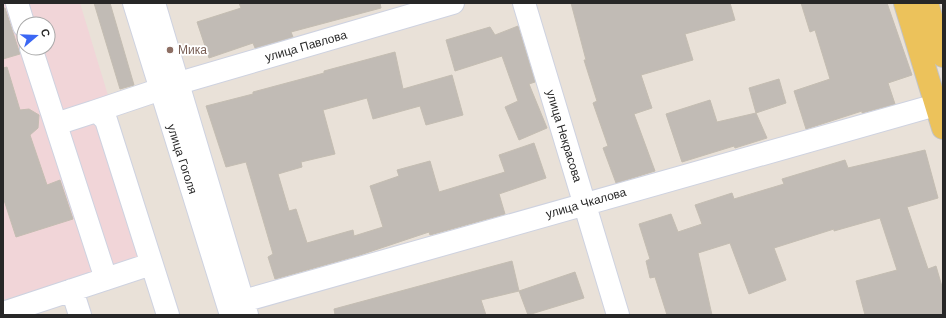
<svg xmlns="http://www.w3.org/2000/svg" width="946" height="318" viewBox="0 0 946 318" font-family="'DM Sans',sans-serif">
  <style>
    .medical { fill: #f1d5d8; fill-rule: evenodd }
    .building { fill: #c1bbb5; stroke: #c4bdb2 }
    .lines { fill: none; stroke-linecap: round; stroke-linejoin: round }
    .minor-casing { stroke: #ced2e0; stroke-width: 24 }
    .major-casing { stroke: #c3c3c3; stroke-width: 24 }
    .minor { stroke: #fff; stroke-width: 22 }
    .major { stroke: #ecc25b; stroke-width: 22 }
    .education-dot { fill: #8d6e63; stroke: #fff; stroke-width: 1.5 }
    .labels { text-anchor: middle; dominant-baseline: central; stroke-width: 3.5; stroke-linejoin: round; paint-order: stroke }
    .street-label { font-size: 12px; fill: #272727; stroke: #fff }
    .education-label { font-size: 12px; fill: #785e54; stroke: #fff; text-anchor: start }
  </style>
  <rect width="100%" height="100%" fill="#e9e1d8"/>
  <path class="medical" d="M3,3h77l76,251 -153,46zM24,24h24v24h-24z"/>
  <path class="building" d="M94,3h16l24,82 -14,4z
    M239,3h141l1,5 -90,24 2,5 -38,11 -2,-5 -44,15 -12,-36 44,-14z
    M571,3h159l5,17 -50,14 8,26 -52,15 11,33 -18,6 21,57 -39,12 -13,-35 5,-2 -15,-43 4,-2 -13,-41h2z
    M801,3h86l25,72 -24,8 7,21 -33,9v-2l-56,18 -12,-38 36,-12 -15,-49 -5,2z
    M3,8h2l15,46 -17,5z
    M518,26l17,56 -6,2 18,44 -28,12 -14,-33 13,-6 -16,-45 -47,15 -9,-31 44,-13 5,8z
    M395,52l8,37 49,-14 11,40 -37,10 -6,-19 -47,13 -6,-21 -44,12 12,44 -34,8 1,5 -24,7 11,37 7,-2 11,34 46,-13 1,6 29,-9 -13,-41 29,-10 -2,-6 33,-9 9,31 66,-20 -6,-17 35,-12 12,35 -47,16 6,20 -75,21 -1,-3 -69,23 -85,24 -7,-22 5,-3 -27,-92 -20,5 -20,-61 47,-12v-2l71,-19v-2z
    M7,67l13,43 9,-1 10,6 -1,13 -8,7 17,50 13,-5 13,39 -57,18 -13,-40v-129z
    M779,79l7,24 -30,10 -7,-25z
    M710,100l7,22 39,-9 11,25 -32,10 -1,-2 -52,16 -16,-48z
    M925,150l13,48 -31,9 21,62 8,-3 7,24v25h-78l-9,-34 41,-11 -17,-52 -46,13v-2l-60,19 12,32 -37,14 -19,-51 -32,10 14,62h-45l-12,-38 -5,1 -4,-17 4,-2 -11,-35 32,-10 7,18 24,-8 -7,-19 37,-12 2,6 50,-15 -2,-5 63,-19 3,8z
    M512,261l7,30 -38,9 5,15h-151l-1,-6z
    M575,272l9,26 -56,17 -9,-24z"/>
  <g class="lines">
    <defs>
      <path id="minor" d="M17,3l7,23
        M134,3l97,312
        M154,3l93,312
        M524,3l94,312
        M31,48l75,231
        M93,112l86,-29 274,-80
        M56,124l37,-12 7,2 6,6 62,195
        M72,290l8,25
        M229,305l714,-202
        M3,313l148,-49"/>
      <path id="major" d="M905,3l38,125
        M927,3l16,53"/>
    </defs>
    <use href="#minor" class="minor-casing"/>
    <use href="#major" class="major-casing"/>
    <use href="#minor" class="minor"/>
    <use href="#major" class="major"/>
  </g>
  <circle class="education-dot" cx="170" cy="50" r="4"/>
  <g class="labels">
    <g class="street-label">
      <text transform="translate(306 46) rotate(-16)">улица Павлова</text>
      <text transform="translate(564 136) rotate(73)">улица Некрасова</text>
      <text transform="translate(182 159) rotate(72)">улица Гоголя</text>
      <text transform="translate(586 203) rotate(-16)">улица Чкалова</text>
    </g>
    <g class="education-label">
      <text x="178" y="50">Мика</text>
    </g>
  </g>
  <rect width="946" height="318" fill="none" stroke="#272727" stroke-width="8"/>
  <g transform="translate(36 36) rotate(71)"><circle r="19" fill="#ffffff" stroke="#a9a9a9"/>
  <path d="M0-3L7 15L0 10L-7 15Z" fill="#3b67f4"/>
  <text y="-6" font-size="11" font-weight="bold" text-anchor="middle" fill="#272727">С</text>
  </g>
</svg>
